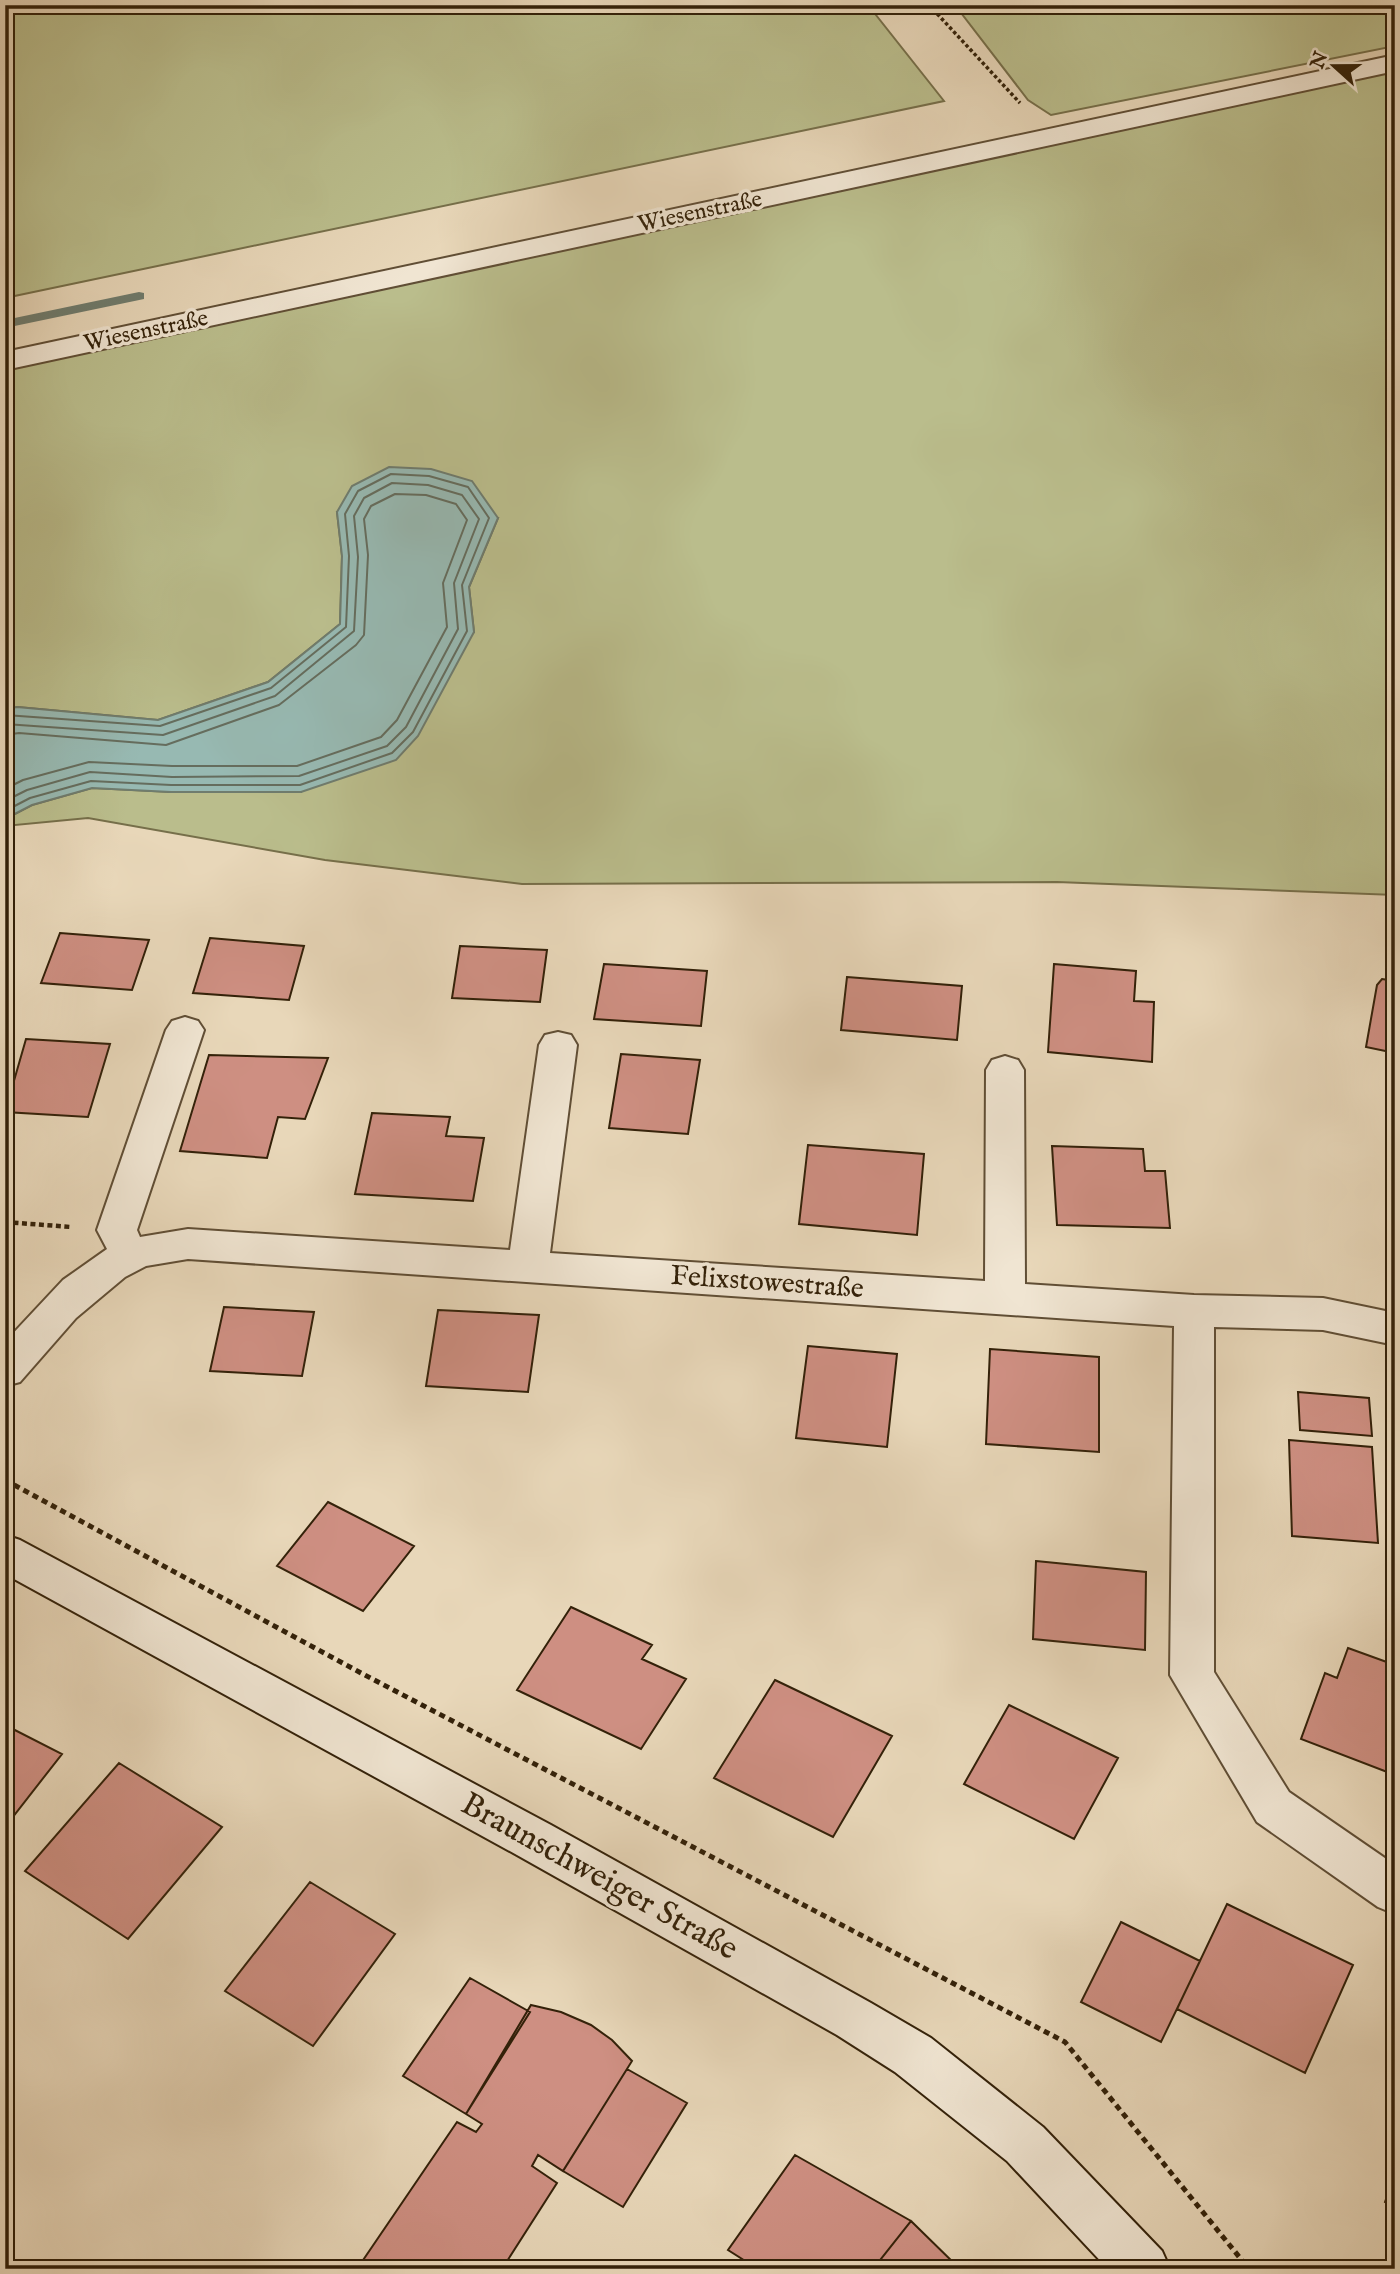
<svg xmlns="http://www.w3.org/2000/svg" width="1400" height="2274" viewBox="0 0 1400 2274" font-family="'IM FELL English',serif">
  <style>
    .green { fill: #babd8c; stroke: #766f4a; stroke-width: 2 }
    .water { fill: #97b9b2; stroke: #6f7c6e; stroke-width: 2 }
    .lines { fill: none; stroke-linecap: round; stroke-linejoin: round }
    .shore { stroke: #656d5e; stroke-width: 2 }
    .stream { fill: #6f7c6e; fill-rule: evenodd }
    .building { fill: #ce8f82; stroke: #332109; stroke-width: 2 }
    .street-casing { stroke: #604e35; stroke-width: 4 }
    .secondary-casing { stroke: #332109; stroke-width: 4 }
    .path-far2 { stroke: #332109; stroke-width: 3.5; stroke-dasharray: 3.5 2.5; stroke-linecap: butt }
    .path-far1 { stroke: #332109; stroke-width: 4.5; stroke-dasharray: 5 3.5; stroke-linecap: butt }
    .path { stroke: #332109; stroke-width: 5; stroke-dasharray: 6 4.5; stroke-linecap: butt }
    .street { fill: #f0e5d2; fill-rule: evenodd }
    .secondary { fill: #f0e5d2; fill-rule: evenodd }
    .labels { text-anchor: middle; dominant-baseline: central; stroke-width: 7; stroke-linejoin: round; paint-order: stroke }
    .far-street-label { font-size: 23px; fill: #332109; stroke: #f0e5d2 }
    .street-label { font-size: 28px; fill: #332109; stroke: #f0e5d2 }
    .near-street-label { font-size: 33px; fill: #332109; stroke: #f0e5d2 }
  </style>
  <rect width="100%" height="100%" fill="#e8d7b9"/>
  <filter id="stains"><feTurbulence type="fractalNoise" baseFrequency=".00286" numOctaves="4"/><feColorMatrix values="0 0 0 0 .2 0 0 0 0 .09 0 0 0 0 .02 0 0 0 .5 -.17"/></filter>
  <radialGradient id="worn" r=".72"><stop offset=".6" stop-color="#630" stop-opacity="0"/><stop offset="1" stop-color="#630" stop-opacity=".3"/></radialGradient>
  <path class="green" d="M5,5h863l76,96 -939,197z
    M955,5h440v41l-344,69 -23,-15z
    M1395,67v828l-338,-13 -535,2 -197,-24 -237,-42 -83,8v-7l27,-14 60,-17 79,4h130l173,-160 -5,-45 29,-69 -161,-6 5,44 -2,68 -72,58 -110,38 -140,-13 -13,2v-344z"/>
  <path class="water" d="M389,467l42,2 41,12 26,37 -29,69 5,45 -56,104 -22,24 -95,32h-130l-79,-4 -60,17 -27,14v-110l12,-2 141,13 110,-38 72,-58 2,-68 -5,-44 15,-26z"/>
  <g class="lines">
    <path class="shore" d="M5,715l155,11 111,-38 75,-61 3,-71 -4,-42 13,-23 33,-17 38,2 39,11 21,31 -27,67 5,46 -54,101 -21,21 -92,32h-129l-80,-4 -61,17 -25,13
      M5,724l158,11 112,-39 79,-65 4,-74 -4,-41 10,-18 28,-15 36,2 34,10 17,24 -25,64 4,46 -52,98 -19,19 -88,30 -127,1 -82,-5 -63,18 -22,11
      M5,735l14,-2 147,12 113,-40 77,-60 8,-10 4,-80 -4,-36 7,-13 24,-12 31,1 30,9 11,16 -24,63 4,44 -50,93 -16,17 -84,29h-125l-83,-4 -66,18 -18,9"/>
    <path class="stream" d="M139,292l5,1v6l-139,29v-8z"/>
  </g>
  <path class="building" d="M60,933l89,7 -17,50 -91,-7z
    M210,938l94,8 -15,54 -96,-7z
    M460,946l87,4 -7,52 -88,-4z
    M604,964l103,7 -6,55 -107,-7z
    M1054,964l82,7 -2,30 20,1 -2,60 -104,-10z
    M847,977l115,9 -5,54 -116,-10z
    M1382,979l13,2v72l-29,-6 11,-62z
    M26,1039l84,5 -22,73 -83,-5z
    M621,1054l79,6 -12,74 -79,-6z
    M209,1055l119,3 -23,61 -27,-2 -11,41 -87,-7z
    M372,1113l78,4 -4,19 38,2 -11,63 -118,-7z
    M808,1145l116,9 -7,81 -118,-11z
    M1052,1146l91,3 2,22h20l5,57 -113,-3z
    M224,1307l90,5 -12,64 -92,-5z
    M438,1310l101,5 -11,77 -102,-6z
    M808,1346l89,8 -10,93 -91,-9z
    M990,1349l109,8v95l-113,-8z
    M1298,1392l71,6 3,38 -72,-6z
    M1289,1440l83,7 6,96 -86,-7z
    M328,1502l86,44 -51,65 -86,-45z
    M1036,1561l110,11 -1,78 -112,-11z
    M571,1607l81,38 -10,14 44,20 -45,70 -124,-59z
    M1348,1648l47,17v25l-4,8 4,2v75l-94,-36 24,-66 12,5z
    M775,1680l117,56 -59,101 -119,-59z
    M1009,1705l109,53 -44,81 -110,-55z
    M5,1725l57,29 -57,73z
    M119,1763l103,64 -94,112 -103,-68z
    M310,1882l85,52 -82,112 -88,-55z
    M1227,1904l126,61 -48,108 -128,-64z
    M1121,1922l79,39 -39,81 -80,-40z
    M470,1978l60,34 -64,102 -63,-38z
    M531,2005l30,7 30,13 21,15 20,21 -69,110 -25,-16 -6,11 25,17 -55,86h-145l100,-147 19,10 6,-8 -16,-10z
    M627,2069l60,34 -64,104 -60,-36z
    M795,2155l116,66 -38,48h-115l-30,-19z
    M1395,2174v33l-10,-5z
    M911,2221l49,48h-87z"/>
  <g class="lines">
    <defs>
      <path id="street" d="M1395,55v16l-1390,299v-18z
        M185,1017l13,4 6,9 -67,200 3,7 48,-8 322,21 29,-205 6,-10 13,-3 13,3 6,10 -27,208 435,28 1,-211 6,-10 13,-4 13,4 6,10 1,214 169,11 129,3 72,15v32l-72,-15 -109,-3v345l75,120 106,73v49l-17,-7 -121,-85 -87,-147 4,-349 -986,-67 -42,7 -21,11 -49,41 -56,64 -15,4v-44l58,-62 44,-31 -10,-19 69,-200 6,-9z"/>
      <path id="secondary" d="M5,1535l15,5 531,285 320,178 60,35 112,89 119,124 8,18h-62l-101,-108 -112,-89 -58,-37 -320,-180 -512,-281z"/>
    </defs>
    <use href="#street" class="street-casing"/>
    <use href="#secondary" class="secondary-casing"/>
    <path class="path-far2" d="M929,5l91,98"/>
    <path class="path-far1" d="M5,1222l66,5"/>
    <path class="path" d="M5,1480l356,193 704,369 184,227"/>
    <use href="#street" class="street"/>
    <use href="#secondary" class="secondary"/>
  </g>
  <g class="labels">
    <g class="far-street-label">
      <text transform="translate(700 212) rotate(-12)">Wiesenstraße</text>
      <text transform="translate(146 331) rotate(-12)">Wiesenstraße</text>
    </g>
    <g class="street-label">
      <text transform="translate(767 1283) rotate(4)">Felixstowestraße</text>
    </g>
    <g class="near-street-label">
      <text transform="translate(599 1877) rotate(29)">Braunschweiger Straße</text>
    </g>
  </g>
  <rect width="1400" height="2274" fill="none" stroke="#e8d7b9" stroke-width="28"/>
  <rect x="7" y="7" width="1386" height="2260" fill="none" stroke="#332109" stroke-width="3.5"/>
  <rect x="14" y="14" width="1372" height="2246" fill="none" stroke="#332109" stroke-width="2"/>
  <g transform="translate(1334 66) rotate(291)" stroke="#f0e5d2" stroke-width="5" paint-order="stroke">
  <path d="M0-5L12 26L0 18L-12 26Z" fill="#332109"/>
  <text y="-10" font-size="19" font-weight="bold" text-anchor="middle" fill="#332109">N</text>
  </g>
  <rect width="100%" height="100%" filter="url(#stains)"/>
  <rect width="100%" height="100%" fill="url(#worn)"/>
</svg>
